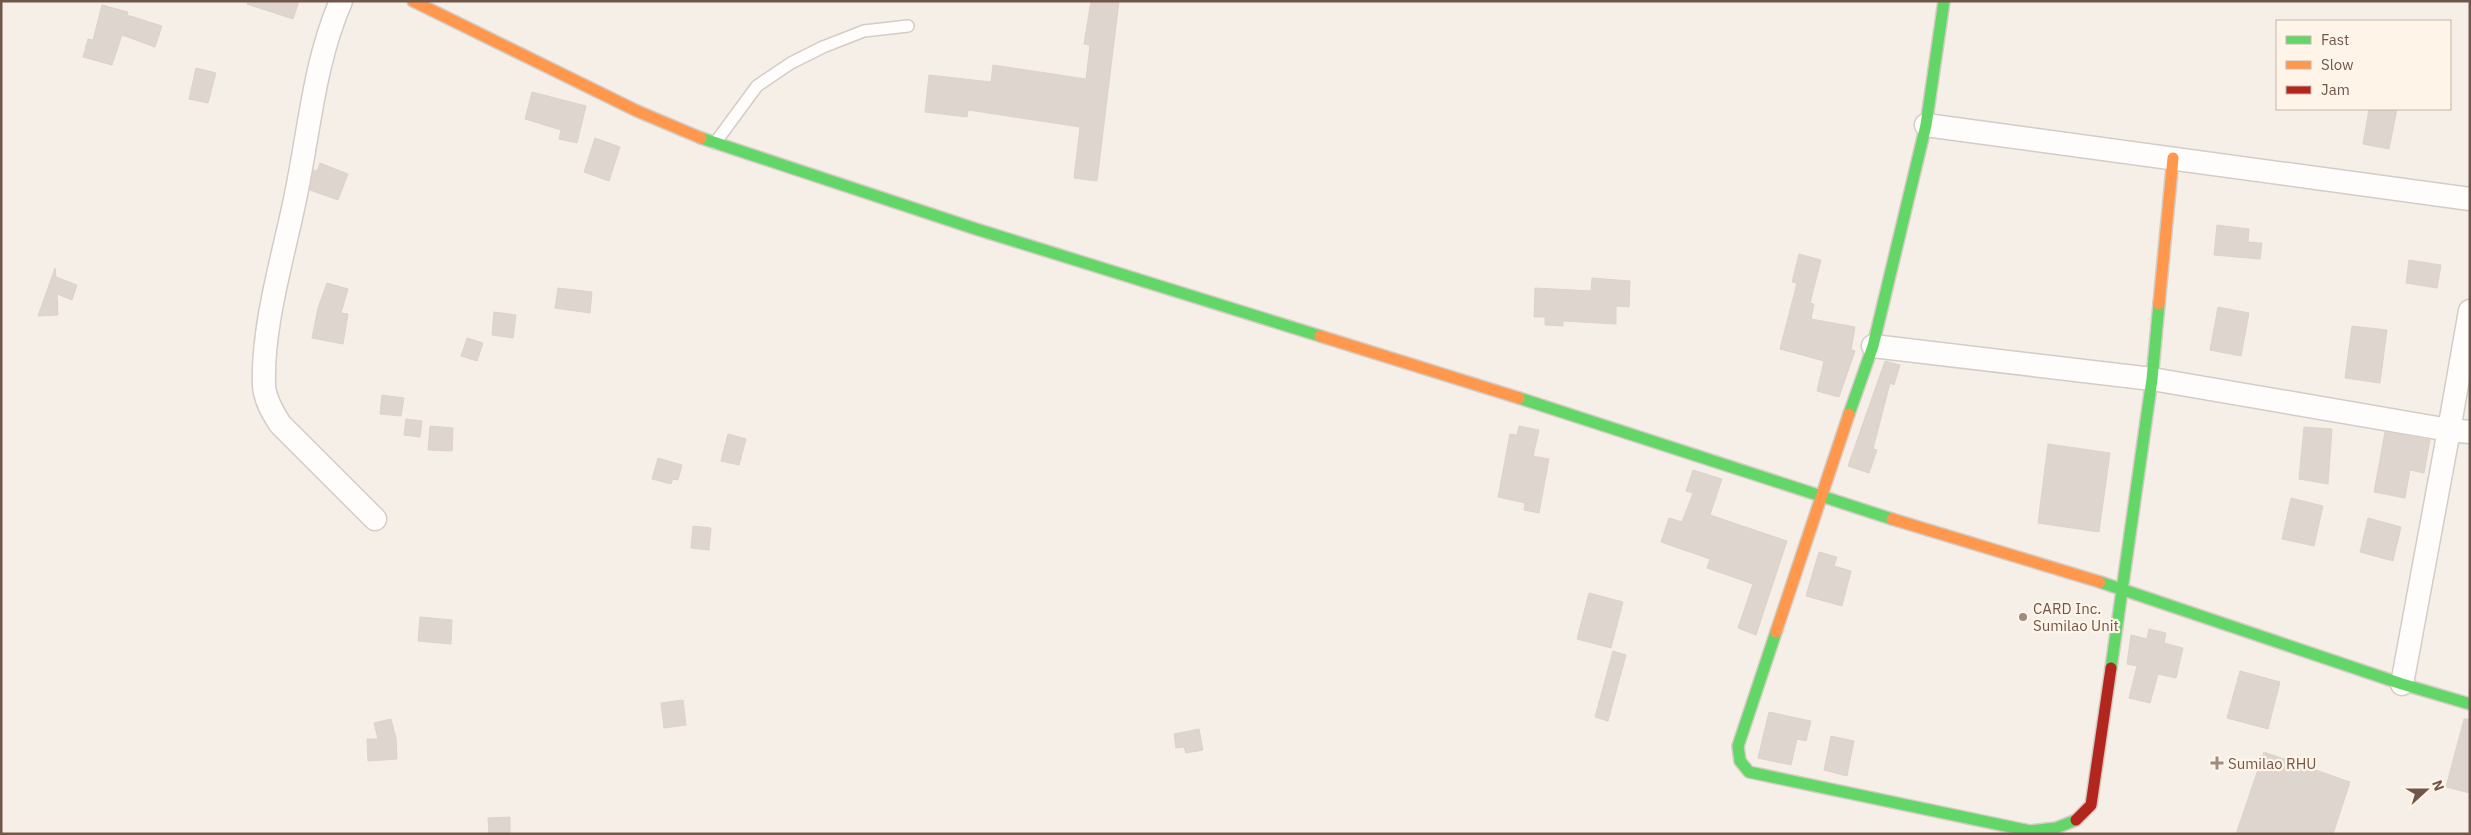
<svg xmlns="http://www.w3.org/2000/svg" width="2471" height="835" viewBox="0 0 2471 835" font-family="'IBM Plex Sans',sans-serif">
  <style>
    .building { fill: #ded5ce; stroke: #ded2cb }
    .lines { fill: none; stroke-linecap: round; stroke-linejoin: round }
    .lane-casing { stroke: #d4ccc6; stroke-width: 14 }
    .street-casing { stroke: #d4ccc6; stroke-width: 25 }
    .fast-casing { stroke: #d4ccc4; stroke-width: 14 }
    .slow-casing { stroke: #d4ccc4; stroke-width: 14 }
    .jam-casing { stroke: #d4ccc4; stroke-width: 14 }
    .lane { stroke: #fefdfc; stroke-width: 11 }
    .street { stroke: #fefdfc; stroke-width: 22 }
    .fast { stroke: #63d668; stroke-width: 11 }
    .slow { stroke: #ff974d; stroke-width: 11 }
    .jam { stroke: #b3261e; stroke-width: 11 }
    .poi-dot { fill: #9f8c81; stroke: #fef5e8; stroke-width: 2 }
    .labels { text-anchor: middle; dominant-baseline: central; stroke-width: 4.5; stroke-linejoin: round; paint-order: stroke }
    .poi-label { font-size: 15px; fill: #71564a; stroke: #fef5e8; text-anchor: start }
  </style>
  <rect width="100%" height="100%" fill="#f5efe8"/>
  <path class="building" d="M248,1h51l-6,18 -46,-15z
    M1091,1h28l-22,180 -23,-3 6,-51 -112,-17 -1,7 -42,-5 4,-37 62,7 2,-17 93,14 4,-34 -6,-1z
    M102,5l26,7 -1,3 35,11 -7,21 -33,-12 -10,30 -29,-8 5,-18 5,1z
    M196,68l20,5 -8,30 -19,-4z
    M532,92l54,14 -9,37 -18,-4 2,-9 -36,-11z
    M2369,109h28l-8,40 -26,-5z
    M595,138l25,9 -11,34 -25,-9z
    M320,163l28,11 -10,26 -28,-10 4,-20 3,1z
    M2217,225l32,4 -1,13 14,1 -2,16 -46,-4z
    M1799,254l22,6 -11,43 4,1 -3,15 44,8 -4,23 4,1 -16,46 -22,-6 7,-30 -44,-12 17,-66 -5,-1z
    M2409,260l32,5 -4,23 -31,-5z
    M55,268l1,9 21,8 -5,15 -15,-6 1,21 -20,1z
    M1592,278l38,3 -1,26 -13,-1v18l-53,-3v5l-18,-1v-8h-11l1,-29 56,3z
    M327,283l21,6 -7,24 7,1 -5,30 -31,-6 6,-30z
    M558,288l34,4 -2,21 -35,-5z
    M2218,307l31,6 -8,43 -31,-6z
    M494,312l22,3 -3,23 -21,-3z
    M2352,326l35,4 -7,53 -35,-5z
    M467,338l16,5 -6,18 -16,-5z
    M1885,361l15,4 -6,20 -4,-2 -17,66 4,1 -8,23 -21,-7z
    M382,395l22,3 -3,18 -21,-2z
    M406,419l16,2 -2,16 -16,-2z
    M430,426l23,2 -1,23 -24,-1z
    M1519,426l20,4 -6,26 16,3 -10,54 -15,-3 1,-7 -27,-6 12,-63 7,1z
    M2304,427l28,2 -4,55 -29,-5z
    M2385,432l45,8 -6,33 -14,-3 -5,28 -31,-6z
    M728,434l18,5 -7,26 -18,-4z
    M2048,444l62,9 -11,79 -61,-9z
    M658,458l24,7 -4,15 -5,-1 -2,5 -19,-5z
    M1693,470l29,9 -12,36 77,26 -31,94 -18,-7 15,-44 -46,-16 3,-9 -49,-17 8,-24 13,4 11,-29 -7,-2z
    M2291,498l32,8 -9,40 -32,-7z
    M2368,518l33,9 -8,34 -33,-9z
    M693,526l18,2 -2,22 -18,-2z
    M1819,552l18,5 -3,9 17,5 -9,35 -36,-10z
    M1589,593l34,9 -12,46 -34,-9z
    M420,617l32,3 -1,24 -33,-3z
    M2149,629l17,4 -2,10 19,5 -7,30 -18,-4 -8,29 -21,-5 8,-32 -10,-2 4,-29 16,4z
    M1613,651l13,4 -18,66 -13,-4z
    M2240,671l40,11 -12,47 -41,-11z
    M683,700l3,25 -22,3 -3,-25z
    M1769,712l42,9 -5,20 -9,-2 -6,26 -33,-7z
    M391,719l5,19 1,21 -29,2 -1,-22h11l-4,-16z
    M2464,719h6v74l-24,-6z
    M1199,729l4,21 -17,3 -2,-6 -8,1 -2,-14z
    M1831,736l23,5 -7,35 -23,-6z
    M2264,752l86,30 -17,52h-97z
    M510,817v17h-21l-1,-16z"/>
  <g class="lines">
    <defs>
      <path id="lane" d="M715,143l42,-57 34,-23 32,-16 41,-16 44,-5"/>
      <path id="street" d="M341,1c-28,64 -32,135 -47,203 -12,57 -32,123 -30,182 1,14 9,27 16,38l95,95
        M1926,125l544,74
        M1873,346l279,33 297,51 21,-119
        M2402,684l47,-254 21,2"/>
      <path id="fast" d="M701,138l275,91 344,107
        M1519,398l373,121
        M1849,414l24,-68 53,-221 18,-124
        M2100,582l302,102 68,20
        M1776,632l-38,114 2,15 9,11 281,59 26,-3 20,-8
        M2111,668l41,-289 7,-75"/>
      <path id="slow" d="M413,1l224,110 64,27
        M2159,304l14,-146
        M1320,336l199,62
        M1892,519l208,63
        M1776,632l73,-218"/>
      <path id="jam" d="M2076,820l15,-15 20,-137"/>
    </defs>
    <use href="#lane" class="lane-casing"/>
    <use href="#street" class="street-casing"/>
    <use href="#fast" class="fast-casing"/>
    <use href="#slow" class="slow-casing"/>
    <use href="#jam" class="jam-casing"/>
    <use href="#lane" class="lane"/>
    <use href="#street" class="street"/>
    <use href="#fast" class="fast"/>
    <use href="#slow" class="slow"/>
    <use href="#jam" class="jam"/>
  </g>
  <g class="poi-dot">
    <circle cx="2023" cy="617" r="5"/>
    <path d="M2214.5 755.5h5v5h5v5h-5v5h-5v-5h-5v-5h5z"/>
  </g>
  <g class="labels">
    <g class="poi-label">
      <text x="2033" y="608">CARD Inc.<tspan x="2033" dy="17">Sumilao Unit</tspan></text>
      <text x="2228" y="763">Sumilao RHU</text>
    </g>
  </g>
  <rect width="2471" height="835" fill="none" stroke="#71564a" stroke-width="5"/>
  <rect x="2276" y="20" width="175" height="90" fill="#fef5e8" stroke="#c6b5a9"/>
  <rect x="2286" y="36" width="25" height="8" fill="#63d668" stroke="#c6b5a9"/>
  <text x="2321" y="45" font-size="15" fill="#71564a">Fast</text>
  <rect x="2286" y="61" width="25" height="8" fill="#ff974d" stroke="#c6b5a9"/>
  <text x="2321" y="70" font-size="15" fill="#71564a">Slow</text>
  <rect x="2286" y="86" width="25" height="8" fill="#b3261e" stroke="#c6b5a9"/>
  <text x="2321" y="95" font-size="15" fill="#71564a">Jam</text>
  <g transform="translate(2426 790) rotate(69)" stroke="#fef5e8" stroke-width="4" paint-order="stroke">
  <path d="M0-4L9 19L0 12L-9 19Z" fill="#71564a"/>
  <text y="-8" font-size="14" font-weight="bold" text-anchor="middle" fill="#71564a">N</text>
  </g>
</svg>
